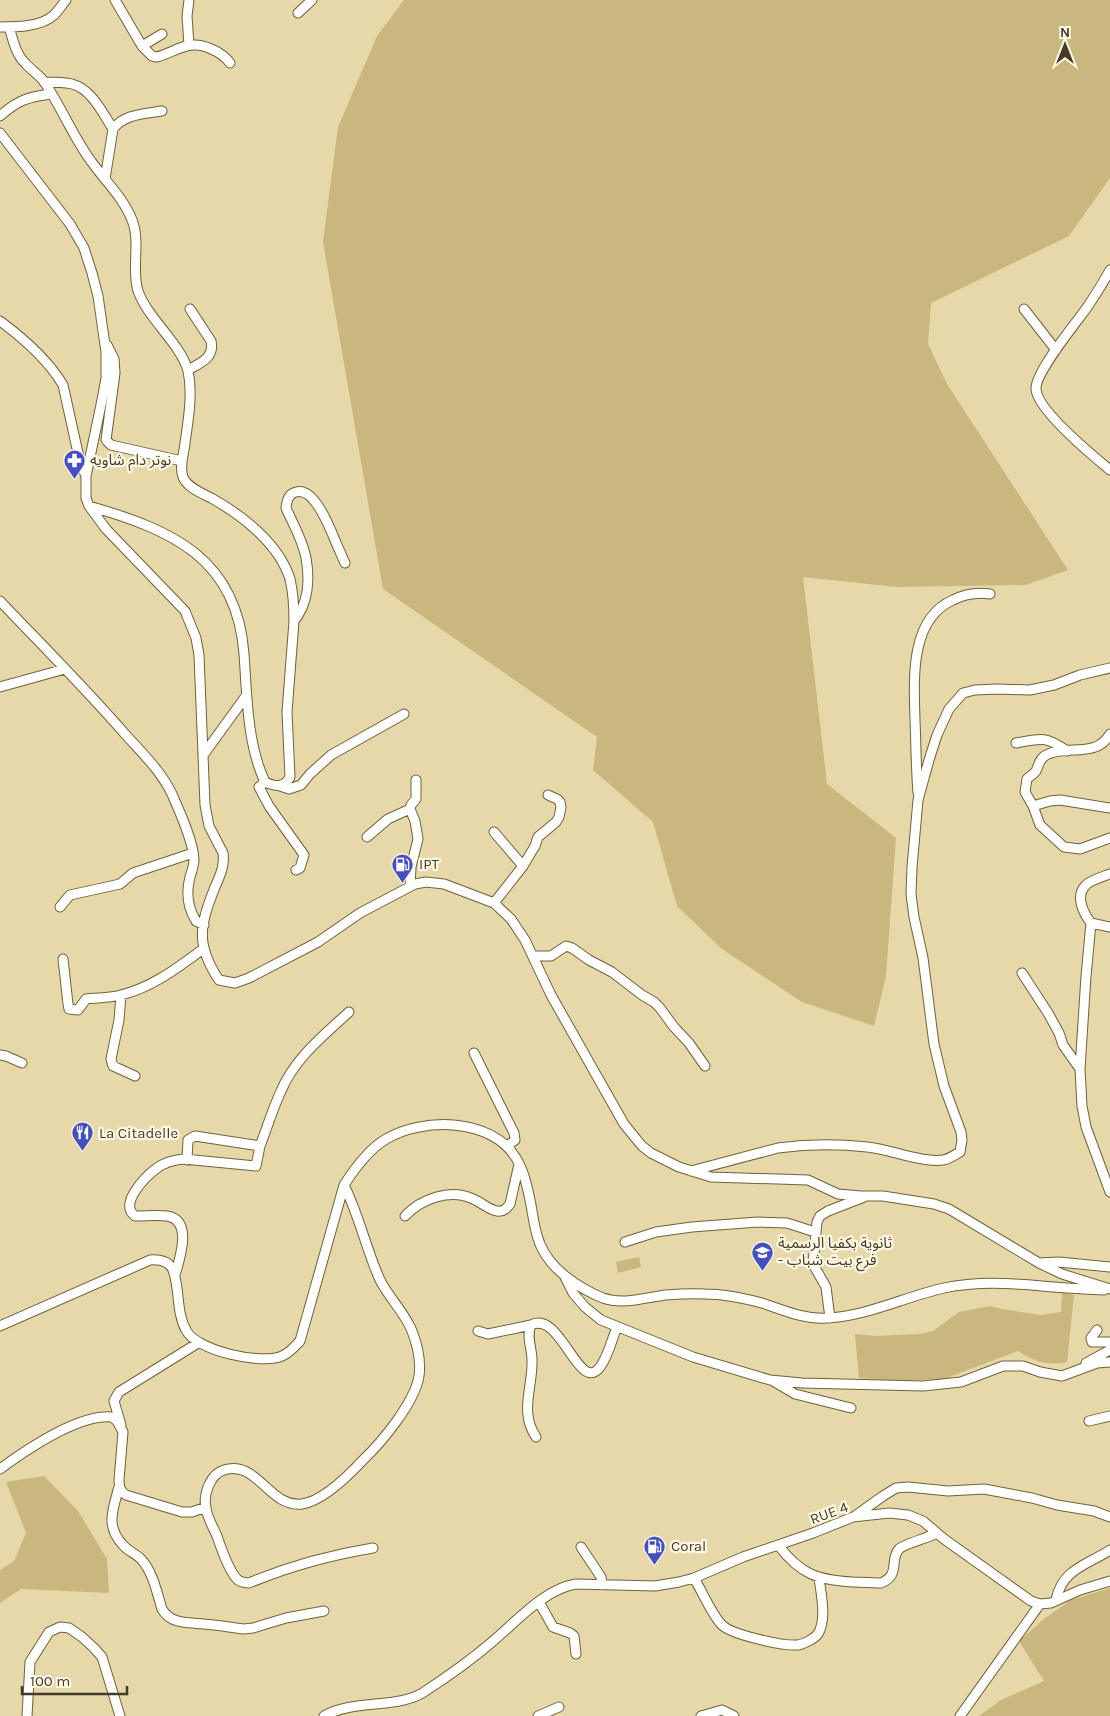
<svg xmlns="http://www.w3.org/2000/svg" width="1110" height="1716" viewBox="0 0 1110 1716" font-family="Karla,'Noto Sans Arabic',sans-serif">
  <style>
    .green { fill: #c9b77d }
    .lines { fill: none; stroke-linecap: round; stroke-linejoin: round }
    .minor-casing { stroke: #6f6236; stroke-width: 11 }
    .minor { stroke: #fff; stroke-width: 9 }
    .labels { text-anchor: middle; dominant-baseline: central; stroke-width: 4.5; stroke-linejoin: round; paint-order: stroke }
    .poi-label { font-size: 15px; fill: #413b28; stroke: #fff9e6; text-anchor: start }
    .street-label { font-size: 15px; fill: #413b28; stroke: #fff9e6 }
  </style>
  <rect width="100%" height="100%" fill="#e6d8a8"/>
  <path class="green" d="M404,0h706v178l-41,58 -138,67 -3,41 19,40 121,186 -42,15 -129,2 -94,-10 24,207 69,54 -10,138 -12,50 -72,-24 -80,-53 -45,-43 -24,-84 -60,-52 4,-33 -214,-148 -60,-347 15,-115 39,-91z
    M639,1257l2,10 -23,6 -2,-11z
    M1062,1292l12,3 -7,67c-21,4 -31,0 -49,-11l-74,28 -44,2 -41,-3 -4,-44 20,2 45,-2 13,-3 26,-19 31,-6 12,3 38,6 21,-3z
    M44,1476l34,35 29,48 2,34 -88,-4 -21,14v-33l14,-9 12,-28 -20,-51z
    M1110,1588v128h-131l22,-16 43,-19 -25,-40 25,-22 27,-19z"/>
  <g class="lines">
    <defs>
      <path id="minor" d="M115,0l27,46 20,-12
        M298,13l14,-13
        M0,27c16,0 41,0 54,-12 4,-4 8,-10 12,-15
        M9,27c4,13 7,28 17,37 6,7 14,11 19,19 17,25 28,54 46,78 14,20 32,36 41,59 9,22 -1,49 6,71 10,28 43,53 50,80 5,23 0,50 -3,72 -1,11 -6,23 -2,34 4,11 21,17 30,22 30,17 66,45 77,80 3,13 4,28 4,42l-7,91 3,65c-6,11 -14,10 -25,5 -18,-38 -18,-87 -21,-128 -7,-96 -72,-124 -155,-148
        M189,45l-2,-29 2,-16
        M142,46l10,10 5,1c11,-3 20,-9 30,-11 15,-4 35,6 43,17
        M44,82c9,0 19,0 28,2 20,5 31,30 41,45
        M0,116c18,-16 28,-19 51,-22
        M0,133l70,91 14,24 8,25 6,23 8,56v26l-4,22 -16,76v22l3,8 17,23 79,82 11,27 3,17 6,150 4,21 14,27c2,12 -3,23 -8,34 -15,38 -20,57 4,93l16,3 14,-5 69,-36 42,-29 55,-29 11,-2 18,2 50,19 17,16 14,21 26,55 73,129 18,22 9,7 28,14 32,10 97,3 30,14 23,2h22l51,8 15,5 90,54 23,11 48,15
        M105,179l8,-50c11,-15 31,-15 49,-18
        M1110,270c-7,13 -14,24 -22,36 -11,16 -53,66 -52,83 1,21 57,67 74,81
        M1024,309l32,41
        M0,321c23,17 48,39 63,64l17,77 6,14
        M107,345l7,14 1,14 -9,67 5,5 71,16
        M188,370c12,-7 27,-12 23,-29l-21,-32
        M0,601c42,44 85,87 125,133 19,21 40,41 50,67 7,16 18,41 19,58 0,6 -2,12 -4,18 -4,15 -2,31 6,44l8,4
        M294,621c14,-17 16,-41 12,-63 -3,-17 -13,-34 -20,-50 1,-7 2,-14 10,-16 19,-6 35,39 41,53 3,6 5,12 8,18
        M0,687l65,-18
        M1110,734c-14,25 -43,10 -64,21 -7,4 -7,10 -10,16 -2,3 -6,5 -9,8l-2,13 8,14 7,19 24,22 16,2 30,-11
        M1016,743c25,-5 30,-7 51,8
        M204,754l42,-58
        M265,782l-6,5 10,19 35,49 -4,13 -4,2
        M280,786l9,3 12,-4 9,-11 21,-19 73,-41
        M918,793c-2,-25 -2,-49 -3,-73 -1,-39 -6,-101 38,-120 12,-6 23,-8 37,-6
        M1033,806l17,-5 10,-1 50,8
        M494,832l29,34
        M367,837l21,-18 22,-10
        M1110,874c-8,3 -20,6 -25,12 -10,11 -1,28 6,37l19,4
        M410,886l1,-19 7,-28 -3,-18 -5,-12 1,-4 5,-6v-19
        M494,903l29,-37 12,-20 3,-9 18,-15 3,-5 2,-10 -1,-5 -3,-3 -9,-4
        M60,907l10,-12 50,-11 13,-11 60,-20
        M1091,923l-5,53 -6,93 2,37 4,21 24,65
        M533,956h18l15,-10 6,2 17,12 23,12 30,23 12,7 6,6 14,19 15,16 16,23
        M63,959l5,45 1,5 9,1 8,-11c11,-1 24,-1 35,-4 32,-8 56,-27 82,-46
        M1022,973l26,40 11,20 4,12 17,24
        M121,995l-2,25 -8,39 2,7 22,10
        M474,1053l40,80 1,7 -8,6
        M0,1055l6,1 16,7
        M260,1146c7,-18 13,-38 21,-55 14,-33 42,-55 68,-79
        M691,1171l87,-23c30,-4 60,-4 89,-1 23,2 54,16 76,13 6,-1 12,-5 17,-8l2,-12 -1,-8 -17,-46 -10,-42 -11,-86 -9,-41 -3,-23 1,-27 6,-67 11,-40 8,-25 12,-26 14,-16 12,-3 22,-1 33,1 24,-5 26,-10 30,-7
        M344,1185c15,30 22,64 36,95 9,18 25,33 32,51 5,13 9,31 7,45 -4,26 -37,66 -56,84 -14,15 -40,41 -61,44 -33,4 -45,-45 -78,-34 -14,4 -21,25 -18,38 1,9 7,19 11,28 4,12 12,36 21,44 3,2 8,3 11,3 41,-17 81,-28 124,-35
        M405,1216c16,-17 45,-28 68,-17 8,3 16,11 24,12 7,1 10,-3 13,-7l9,-40
        M625,1242l31,-10 36,-5 66,-5 29,1 28,9
        M1039,1263l20,-1 51,5
        M175,1275c5,-17 18,-55 -8,-59 -11,-1 -21,0 -32,0 -17,-12 11,-40 22,-48 8,-6 17,-8 27,-9l72,7 4,-20 -65,-10 -7,4 -1,20
        M565,1277l8,16 12,14 16,13 92,37 77,23 32,3 121,3 38,-4 42,-16h20l17,6 22,4 35,-13 13,-1
        M830,1318l-4,-31 -13,-23 4,-42 3,-6 8,-5 36,-14
        M0,1326l150,-66c9,-1 19,1 23,10 7,19 3,42 13,60 10,21 76,35 96,26 8,-3 12,-9 18,-15l44,-156c11,-17 25,-36 42,-46 37,-22 106,-21 130,19 8,13 11,28 14,42 3,14 4,30 10,44 10,25 38,44 63,54 20,7 41,0 62,-3 13,-1 26,-2 40,-1 19,0 38,4 57,9 21,7 43,17 65,15 41,-2 77,-21 117,-30 33,-7 64,-5 98,-2 20,2 41,3 62,4
        M1097,1330l-6,8 1,4h18
        M478,1331l10,3 43,-9
        M1086,1363l24,-13
        M773,1381l22,13 56,14
        M1089,1421l21,-5
        M121,1425l-7,-24 5,-9 79,-49
        M536,1437c-17,-25 -3,-50 -4,-77 0,-12 -6,-23 -1,-35 31,-16 49,76 71,39 7,-11 10,-25 15,-37
        M0,1469c26,-19 79,-55 112,-52l5,4 6,11 -4,48c0,7 1,11 7,15l56,17h10l14,-5
        M119,1487c-6,22 -14,39 4,58 5,6 13,9 18,14 12,13 16,34 21,50 9,16 27,13 42,15 13,1 26,3 39,5l10,-1 33,-10 38,-7
        M855,1516l28,-20 13,-8 12,-1 40,4 36,-2 48,9 25,7 37,6 16,6
        M778,1545c23,30 40,35 75,37 10,0 19,1 28,1 20,-8 8,-23 18,-34 5,-5 29,-11 38,-16
        M581,1547l20,30 1,8
        M694,1578c8,13 17,35 27,46 9,11 63,22 77,21 6,-1 16,-6 20,-11 9,-15 3,-40 1,-56
        M1056,1600c6,-31 31,-35 54,-50
        M539,1602l14,25 17,6 4,3 2,18
        M27,1716l3,-54 19,-30 11,-5 9,1 13,9 12,11 8,9 18,59
        M324,1716c30,-17 74,-7 100,-24 23,-15 47,-32 68,-50 24,-20 52,-53 84,-58l79,2 24,-4 15,-4 49,-21 70,-24 40,-16 36,-4 19,2 15,6 21,18 87,62 9,3 11,-1 29,-13 30,-9
        M538,1716l21,-9
        M701,1716l21,-6 12,6
        M960,1716l80,-112"/>
    </defs>
    <use href="#minor" class="minor-casing"/>
    <use href="#minor" class="minor"/>
  </g>
  <defs>
    <symbol id="pharmacy-pin" viewBox="-11 -11 22 30"><path d="M0 17L-7.5 6A9.5 9.5 0 1 1 7.5 6Z" fill="#444fc4" stroke="#fff9e6"/><path d="M-2-6h4v4h4v4h-4v4h-4v-4h-4v-4h4Z" fill="#fff"/></symbol>
    <symbol id="fuel-pin" viewBox="-11 -11 22 30"><path d="M0 17L-7.5 6A9.5 9.5 0 1 1 7.5 6Z" fill="#444fc4" stroke="#fff9e6"/><path d="M-5.5-6h7V0h2V4h1.3V-2.5L3-4.5l.8-.8L6-3V5H2.5V1h-1V6h-7ZM-4.2-4.7v3.2H.2V-4.7Z" fill="#fff"/></symbol>
    <symbol id="restaurant-pin" viewBox="-11 -11 22 30"><path d="M0 17L-7.5 6A9.5 9.5 0 1 1 7.5 6Z" fill="#444fc4" stroke="#fff9e6"/><path d="M-5-6h1v4h1v-4h1v4h1v-4h1v5L-1.5 .5V6h-2V.5L-5-1ZM5-6V6H3V1.5H1.5Q1.5-4 5-6Z" fill="#fff"/></symbol>
    <symbol id="school-pin" viewBox="-11 -11 22 30"><path d="M0 17L-7.5 6A9.5 9.5 0 1 1 7.5 6Z" fill="#444fc4" stroke="#fff9e6"/><path d="M0-5L7-2L0 1L-7-2ZM-4 1L0 2.5L4 1V4Q0 6-4 4Z" fill="#fff"/></symbol>
  </defs>
  <g fill-rule="evenodd">
    <use href="#pharmacy-pin" x="62" y="448" width="25" height="34"/>
    <use href="#fuel-pin" x="390" y="852" width="25" height="34"/>
    <use href="#restaurant-pin" x="70" y="1120" width="25" height="34"/>
    <use href="#school-pin" x="750" y="1240" width="25" height="34"/>
    <use href="#fuel-pin" x="642" y="1534" width="25" height="34"/>
  </g>
  <g class="labels">
    <g class="poi-label">
      <text x="90" y="460">نوتر دام شاويه</text>
      <text x="419" y="864">IPT</text>
      <text x="99" y="1133">La Citadelle</text>
      <text x="778" y="1243">ثانوية بكفيا الرسمية<tspan x="778" dy="17">- فرع بيت شباب</tspan></text>
      <text x="671" y="1546">Coral</text>
    </g>
    <g class="street-label">
      <text transform="translate(829 1513) rotate(-20)">RUE 4</text>
    </g>
  </g>
  <g transform="translate(1065 45)" stroke="#fff9e6" stroke-width="4" paint-order="stroke">
  <path d="M0-4L9 19L0 12L-9 19Z" fill="#413b28"/>
  <text y="-8" font-size="14" font-weight="bold" text-anchor="middle" fill="#413b28">N</text>
  </g>
  <path d="M22 1686v8h105v-8" fill="none" stroke="#413b28" stroke-width="2.5"/>
  <text x="30" y="1686" font-size="15" fill="#413b28" stroke="#fff9e6" stroke-width="4" paint-order="stroke">100 m</text>
</svg>
